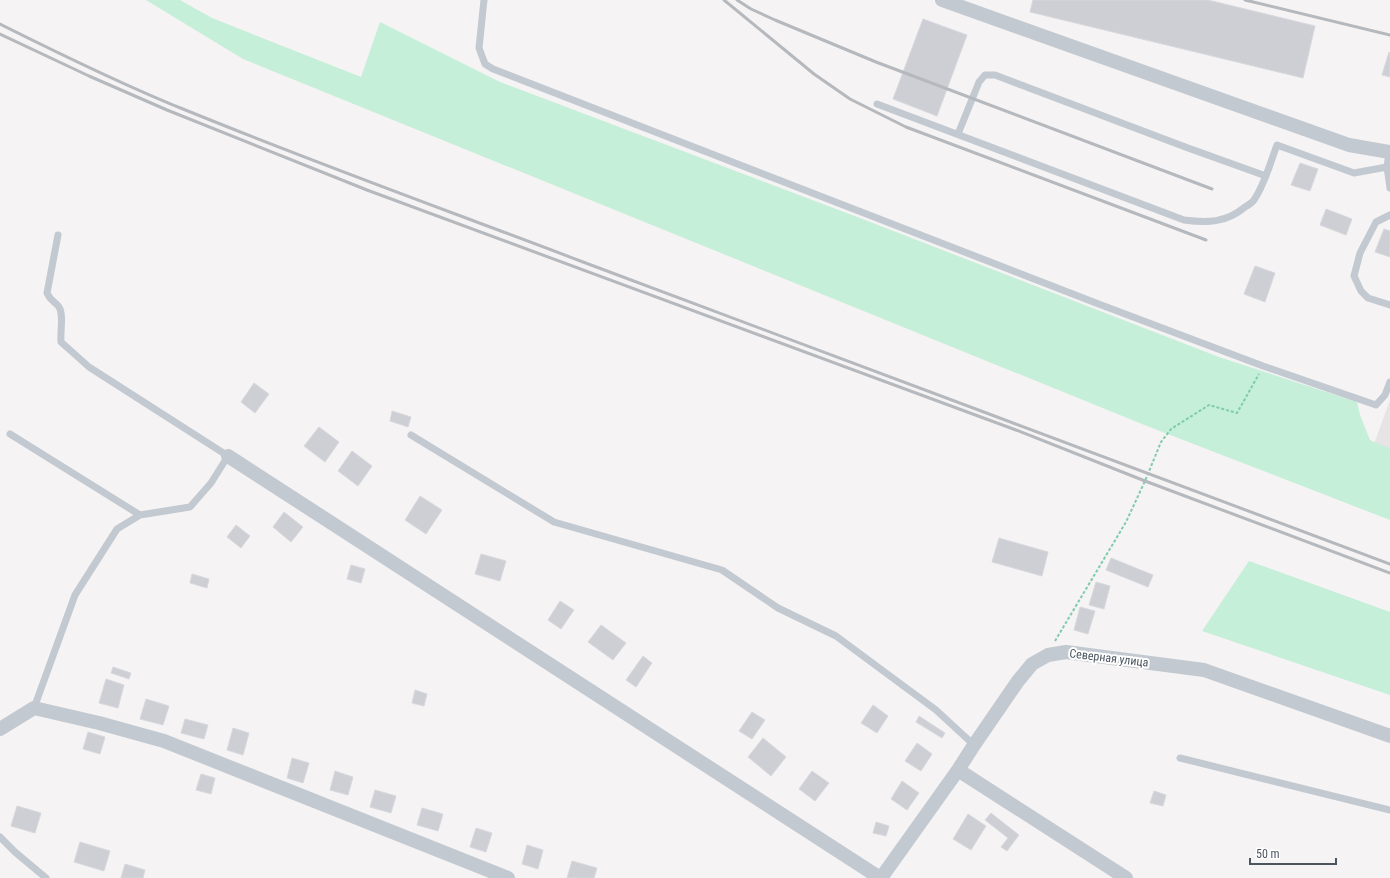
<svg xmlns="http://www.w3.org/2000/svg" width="1390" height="878" viewBox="0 0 1390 878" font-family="'Roboto Condensed',sans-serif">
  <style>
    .education { fill: #e6e4e5 }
    .green { fill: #c5efd8 }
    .building { fill: #cdcfd5; stroke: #d7d9de }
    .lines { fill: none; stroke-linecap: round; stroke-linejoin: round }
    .path { stroke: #7eccab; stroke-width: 2; stroke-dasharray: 3 2; stroke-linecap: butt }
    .lane { stroke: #c2c9d1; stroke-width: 7 }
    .street { stroke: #c2c9d1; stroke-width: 14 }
    .rail { stroke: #b5b8bd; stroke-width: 3 }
    .labels { text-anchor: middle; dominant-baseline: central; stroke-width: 4; stroke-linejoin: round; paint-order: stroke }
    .street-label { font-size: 12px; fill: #4b5560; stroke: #fff }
  </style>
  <rect width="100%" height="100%" fill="#f5f3f3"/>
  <path class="education" d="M1390,400v50l-16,-6z"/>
  <path class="green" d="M146,0h34l32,18 149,59 19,-55 120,60 365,138 354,137 138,45 3,13 10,25 20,9v71l-243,-94 -904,-367z
    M1249,561l141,51v83l-188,-64z"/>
  <path class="building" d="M1033,0h175l107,26 -12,52 -273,-66z
    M923,19l44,16 -30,81 -44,-17z
    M1389,52l1,1v24l-8,-2z
    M1300,163l18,6 -8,22 -19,-6z
    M1326,209l26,10 -6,16 -26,-10z
    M1384,229l6,2v26l-15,-5z
    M1255,266l20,7 -10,29 -21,-8z
    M254,383l15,11 -14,19 -14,-11z
    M392,411l19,6 -3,10 -18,-6z
    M319,427l20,15 -14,20 -21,-16z
    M352,451l20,15 -14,20 -20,-15z
    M420,496l22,14 -16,24 -21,-14z
    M284,512l19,15 -12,15 -18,-15z
    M236,525l14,11 -9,12 -14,-11z
    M999,538l49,14 -6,24 -50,-14z
    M481,554l25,7 -6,20 -25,-7z
    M1111,558l42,17 -5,12 -42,-17z
    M351,565l14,4 -4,14 -14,-4z
    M192,574l17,5 -2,9 -17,-5z
    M1096,582l14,4 -6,23 -15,-4z
    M560,601l14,9 -13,19 -13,-9z
    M1080,607l15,4 -7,23 -14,-4z
    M601,625l25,18 -13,17 -25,-18z
    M643,656l9,7 -16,24 -10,-7z
    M113,667l18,6 -2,6 -18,-6z
    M106,679l18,6 -6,23 -19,-5z
    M415,690l12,4 -3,12 -12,-3z
    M146,699l23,7 -6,19 -23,-6z
    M873,705l15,11 -11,17 -16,-10z
    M752,712l13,8 -13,19 -13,-8z
    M919,716l26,17 -3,5 -26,-16z
    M185,719l23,6 -4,14 -23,-6z
    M233,728l16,5 -6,22 -16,-5z
    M88,732l17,5 -5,17 -17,-5z
    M763,738l23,19 -15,19 -23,-19z
    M917,743l15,11 -11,17 -16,-10z
    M292,758l17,5 -6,20 -16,-5z
    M335,771l18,6 -5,18 -18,-5z
    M812,771l17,12 -14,18 -16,-12z
    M201,774l14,4 -4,16 -15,-4z
    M902,781l17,12 -12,17 -16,-11z
    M375,790l21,6 -5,17 -21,-6z
    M1154,791l12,4 -3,11 -13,-3z
    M17,806l24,7 -6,20 -24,-7z
    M422,808l21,6 -5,17 -21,-6z
    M991,813l28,22 -12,16 -6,-4 7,-9 -23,-18z
    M968,814l18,12 -15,24 -18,-11z
    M876,822l13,4 -3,10 -13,-3z
    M476,828l16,5 -6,19 -16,-5z
    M80,842l30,9 -6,20 -30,-9z
    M527,845l16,5 -5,19 -16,-5z
    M572,861l25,7 -3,10h-27z
    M125,864l20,6 -2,8h-22z"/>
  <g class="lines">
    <path class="path" d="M1055,641l71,-119 19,-41 16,-39 10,-13 38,-24 28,8 22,-39"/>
    <path class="lane" d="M484,0l-5,48 6,16 8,5 603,234 167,63 113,39 9,-10 5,-13
      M877,104l307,116c23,3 42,3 61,-13 3,-2 7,-4 9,-7 11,-16 16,-37 23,-55l77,28 33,-6
      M958,134l21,-52 6,-7h10l193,73 78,28
      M1389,152l-2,15 3,21
      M1390,215l-14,7 -16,31 -6,23 7,15 7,7 22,7
      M10,434l130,81
      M411,435l143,87 168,48 56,38 58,28 100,74 38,35
      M34,708l41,-113 42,-66 23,-14 50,-8 21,-24 17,-27 -139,-89 -28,-25c-1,-10 3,-27 -2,-35 -4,-6 -8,-5 -12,-14l11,-58
      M1180,758l210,52
      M0,837l15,15 31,26"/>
    <path class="street" d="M942,0l407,145 41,7
      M228,456l652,422
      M0,729l34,-21 65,15 65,18 344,137
      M958,770l168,108
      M881,878l77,-108 16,-25 44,-64 14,-17 16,-9 18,-3 138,18 186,66"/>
    <path class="rail" d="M724,0l90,74 36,25 56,28 300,113
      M737,0l14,9 24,11 101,42 336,127
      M1245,0l145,35
      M0,24c60,30 121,60 183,85 132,54 266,102 400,153 269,101 538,201 807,302
      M0,34l89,42 78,34 200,80 649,240 129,51 245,92"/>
  </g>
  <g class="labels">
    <g class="street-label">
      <text transform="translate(1109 658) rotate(7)">Северная улица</text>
    </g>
  </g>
  <path d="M1250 858v6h86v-6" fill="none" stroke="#4b5560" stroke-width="2"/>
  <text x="1256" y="858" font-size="12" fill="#4b5560" stroke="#ffffff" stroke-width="3" paint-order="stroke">50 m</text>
</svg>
